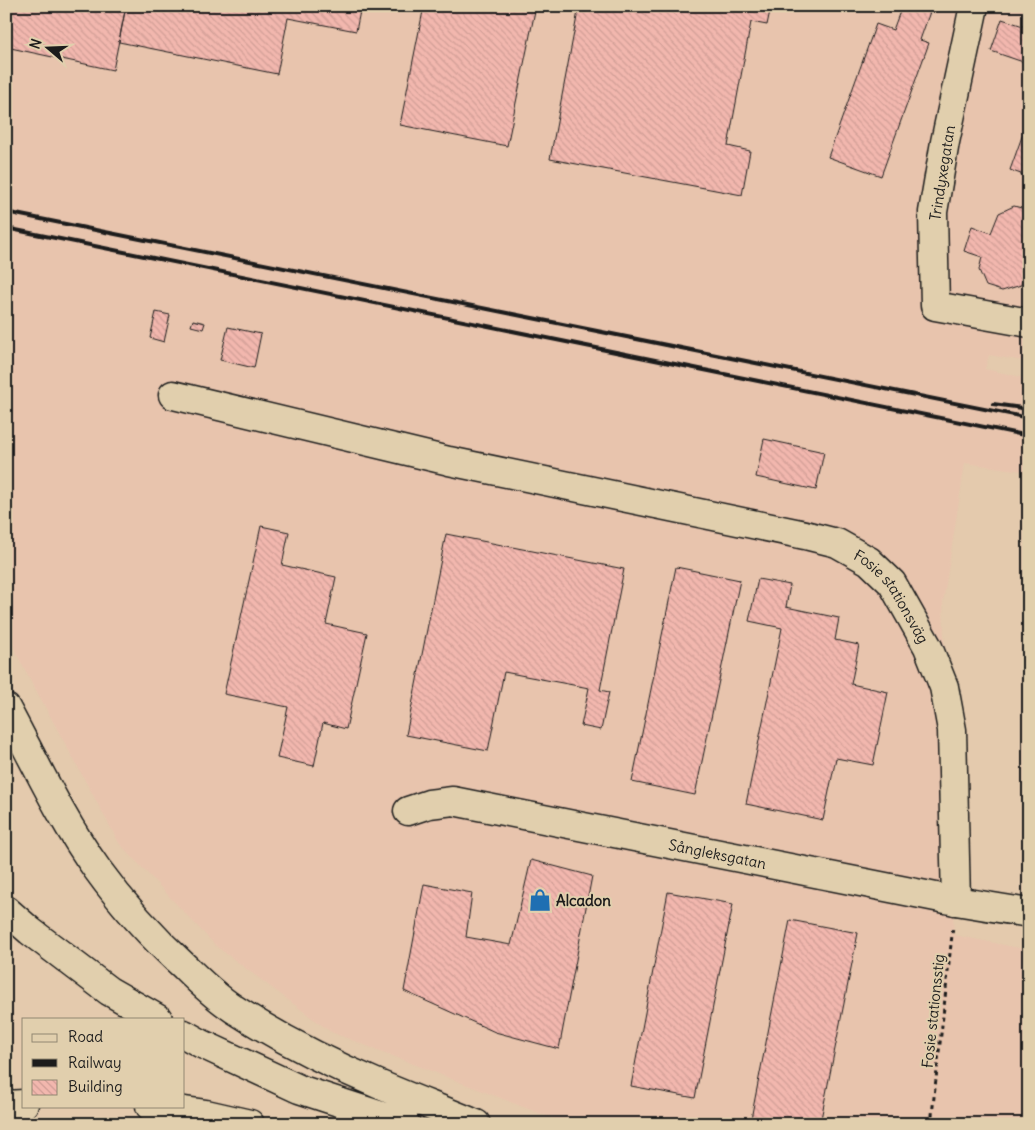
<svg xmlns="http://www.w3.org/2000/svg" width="1035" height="1130" viewBox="0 0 1035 1130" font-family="Delius,sans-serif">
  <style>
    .built { fill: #e8c4ad }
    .building { fill: url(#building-back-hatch); stroke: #1c1c1c }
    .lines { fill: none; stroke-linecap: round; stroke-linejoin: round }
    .minor-casing { stroke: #1c1c1c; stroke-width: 31 }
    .highway-casing { stroke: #1c1c1c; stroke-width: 31 }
    .path { stroke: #1c1c1c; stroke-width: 3; stroke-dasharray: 4 4; stroke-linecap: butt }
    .minor { stroke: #e1cfad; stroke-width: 28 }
    .highway { stroke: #e1cfad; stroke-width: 28 }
    .rail { stroke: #1c1c1c; stroke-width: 4 }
    .labels { text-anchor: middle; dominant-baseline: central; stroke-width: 4; stroke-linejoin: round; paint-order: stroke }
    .street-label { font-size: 15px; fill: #1c1c1c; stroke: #e1cfad }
    .poi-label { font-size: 15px; font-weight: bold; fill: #1c1c1c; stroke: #e1cfad; text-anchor: start }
  </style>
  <defs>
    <pattern id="building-back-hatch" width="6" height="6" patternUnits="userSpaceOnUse" patternTransform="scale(1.25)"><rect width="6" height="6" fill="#f2b7ae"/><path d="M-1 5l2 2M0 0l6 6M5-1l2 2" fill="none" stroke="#cf9d95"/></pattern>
  </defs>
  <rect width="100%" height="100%" fill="#e4caad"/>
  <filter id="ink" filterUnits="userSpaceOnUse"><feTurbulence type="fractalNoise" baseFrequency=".02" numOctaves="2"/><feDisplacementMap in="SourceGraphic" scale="10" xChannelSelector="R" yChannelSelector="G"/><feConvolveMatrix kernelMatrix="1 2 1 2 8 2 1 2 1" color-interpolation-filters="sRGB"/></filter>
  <g filter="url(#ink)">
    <path class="built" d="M6,6h1023v356l-40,-7 -4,14 44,10v93l-64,-9 -22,139 11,333 75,15v174h-462l-236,-92 -115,-86 -97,-103 -102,-188 -11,-26z"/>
    <path class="building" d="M6,6h120l-13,64 -107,-23z
      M126,6h235l-5,25 -68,-13 -11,56 -158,-32z
      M424,6h112l-29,140 -107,-21z
      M579,6h192l-4,19 -16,-3 -23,124 22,5 -8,44 -192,-36z
      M902,6h30l-12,34 9,3 -48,133 -53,-19 48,-133 17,6z
      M1002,19l27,9v36l-38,-13z
      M1029,117v60l-19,-7z
      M1014,206l15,4v70l-6,-2 -2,7 -19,6 -16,-5 -7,-16 3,-13 -18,-6 8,-25 19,7 8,-20z
      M156,312l14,3 -6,27 -14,-4z
      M193,320l12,3 -2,6 -12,-3z
      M228,327l33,7 -7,34 -34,-8z
      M764,439l60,13 -8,38 -60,-13z
      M261,526l28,6 -7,33 54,12 -10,47 41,9 -21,96 -23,-6 -9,43 -37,-8 11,-51 -64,-13z
      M446,534l178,35 -24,121 9,2 -8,38 -20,-4 8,-38 -85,-16 -16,79 -82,-16z
      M676,567l64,13 -45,215 -63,-13z
      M758,579l32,6 -4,22 53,11 -4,22 24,5 -8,39 37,8 -15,73 -37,-7 -13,62 -77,-16 36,-176 -33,-7z
      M1029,834v31l-5,-1z
      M531,860l61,16 -33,173 -64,-17 -91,-41 20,-107 48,9 -6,44 45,8z
      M668,892l65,12 -38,194 -64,-12z
      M790,920l68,13 -38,191h-70z"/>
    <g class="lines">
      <defs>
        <g id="minor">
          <path d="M974,6l-29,136 -12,70 2,94 94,17"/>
          <path id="s1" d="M173,395l276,66 356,74 32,8 32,18 23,22 36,64 16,40 8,43 4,171"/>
          <path id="s2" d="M408,811l21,-7 24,-3 503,100 73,12"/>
        </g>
        <path id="highway" d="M6,708c29,54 55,111 91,161 26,36 55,68 88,98 15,15 31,30 49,42 45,29 94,54 144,75 32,14 65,26 98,40
          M6,910l24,21 79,60 49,28
          M184,1034l18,10 97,45 107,35
          M6,1105l18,-1
          M150,1106l56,8 44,10"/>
      </defs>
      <use href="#minor" class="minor-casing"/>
      <use href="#highway" class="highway-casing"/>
      <path class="path" d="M931,1124l22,-198"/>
      <use href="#minor" class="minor"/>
      <use href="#highway" class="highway"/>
      <path class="rail" d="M6,212l1023,206
        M6,228l1023,208
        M993,404l36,5"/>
    </g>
  </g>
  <defs>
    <symbol id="shop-bare" viewBox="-9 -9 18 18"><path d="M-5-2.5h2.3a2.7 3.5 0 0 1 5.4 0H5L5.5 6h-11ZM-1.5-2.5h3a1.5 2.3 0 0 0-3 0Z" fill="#1f6fb2" stroke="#e1cfad" stroke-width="2.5" paint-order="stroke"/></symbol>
  </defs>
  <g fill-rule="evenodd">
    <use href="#shop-bare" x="524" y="884" width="32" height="32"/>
  </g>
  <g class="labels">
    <g class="street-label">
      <text transform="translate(942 173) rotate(-81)">Trindyxegatan</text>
      <text stroke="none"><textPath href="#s1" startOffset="759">Fosie stationsväg</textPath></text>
      <text stroke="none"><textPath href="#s2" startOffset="316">Sångleksgatan</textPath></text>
      <text transform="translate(933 1011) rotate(-84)">Fosie stationsstig</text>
    </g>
    <g class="poi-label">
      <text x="556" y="900">Alcadon</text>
    </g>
  </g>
  <rect width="1035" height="1130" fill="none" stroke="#e1cfad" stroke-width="25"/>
  <rect x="12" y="12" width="1010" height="1105" fill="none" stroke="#1c1c1c" stroke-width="2" filter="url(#ink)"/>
  <rect x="22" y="1018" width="162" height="90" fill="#e1cfad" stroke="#928773"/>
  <rect x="32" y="1034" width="25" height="8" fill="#e1cfad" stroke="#928773"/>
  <text x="68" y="1042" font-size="15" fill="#1c1c1c">Road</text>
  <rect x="32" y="1059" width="25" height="8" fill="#1c1c1c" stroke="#928773"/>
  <text x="68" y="1068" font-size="15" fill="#1c1c1c">Railway</text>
  <rect x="32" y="1080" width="25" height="15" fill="url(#building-back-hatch)" stroke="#928773"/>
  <text x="68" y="1092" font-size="15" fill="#1c1c1c">Building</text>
  <g transform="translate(48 48) rotate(289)" stroke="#e1cfad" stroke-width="4" paint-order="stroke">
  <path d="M0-4L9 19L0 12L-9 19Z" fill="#1c1c1c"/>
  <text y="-8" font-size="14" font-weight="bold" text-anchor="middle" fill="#1c1c1c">N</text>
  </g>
</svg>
